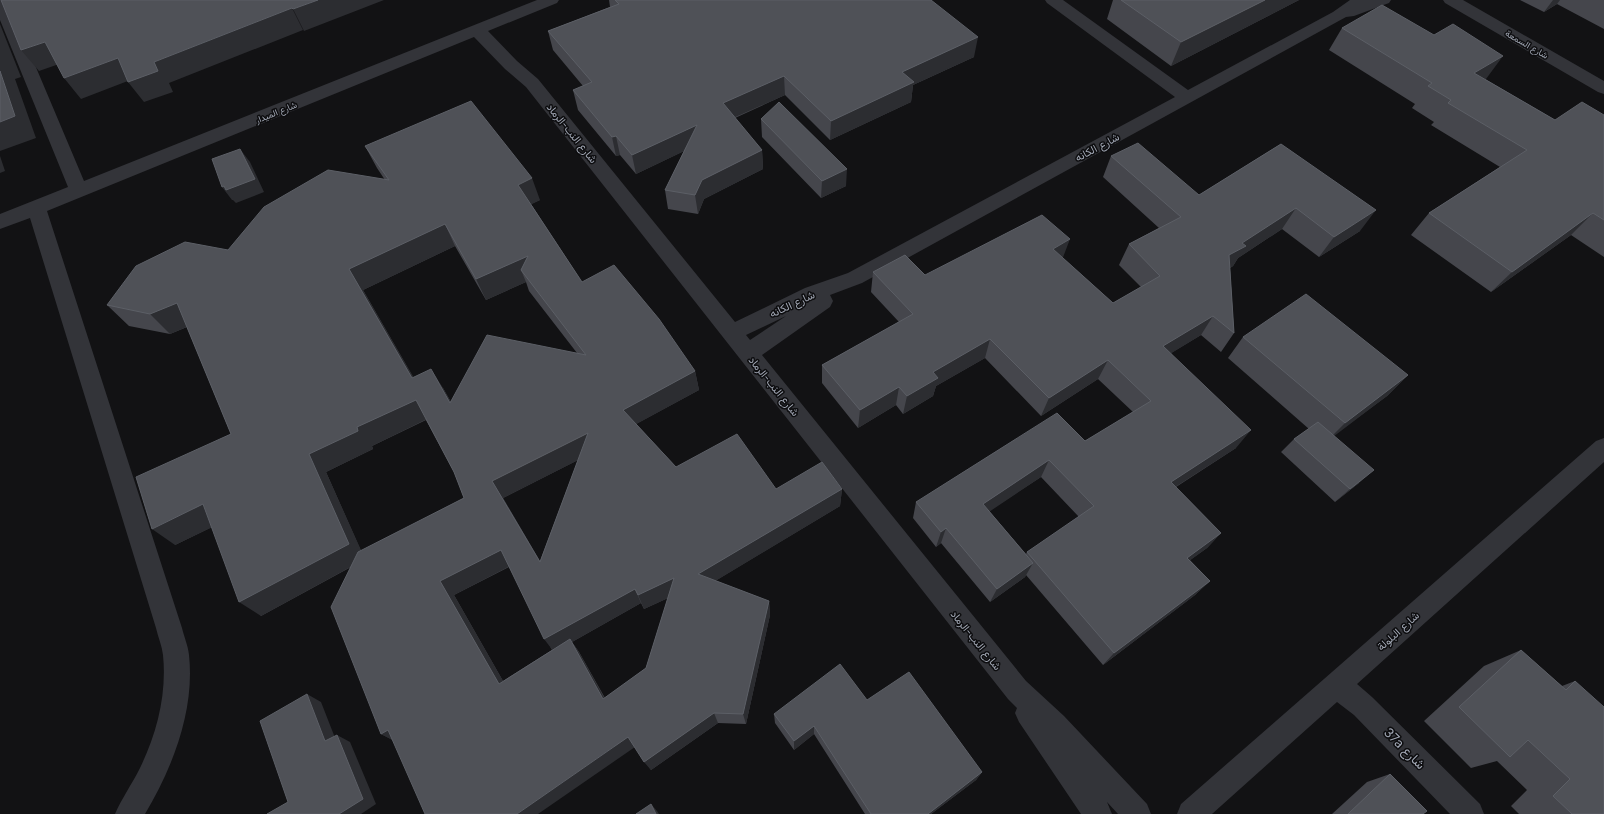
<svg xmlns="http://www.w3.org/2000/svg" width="1604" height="814" viewBox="0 0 1604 814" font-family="Inter,Vazirmatn,sans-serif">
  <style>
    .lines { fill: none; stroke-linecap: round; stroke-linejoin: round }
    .minor { fill: #333439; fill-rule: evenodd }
    .wall { fill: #45464c; fill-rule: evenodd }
    .shaded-wall { fill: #2c2d31 }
    .building { fill: #4f5157; stroke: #5c5f66; fill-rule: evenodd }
    .labels { text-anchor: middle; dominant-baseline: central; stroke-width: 3; stroke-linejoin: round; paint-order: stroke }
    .far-street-label { font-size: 9px; fill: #a3a9b6; stroke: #0d0d0f }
    .street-label { font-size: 11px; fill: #a3a9b6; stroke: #0d0d0f }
    .near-street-label { font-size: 13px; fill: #a3a9b6; stroke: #0d0d0f }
  </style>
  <rect width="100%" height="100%" fill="#121214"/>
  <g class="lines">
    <path class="minor" d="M0,0l8,1 76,180 453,-181h22l-2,3 -69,28 29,30 21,18 197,243 70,-34 43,-15 327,-176 -128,-94 -2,-3h18l125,90 145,-78 17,-12h41l-2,3 -35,13 -8,1 -484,266 -32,12 3,6 -3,6 -68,48 264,326 38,35 83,88 4,10h-33l-11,-12 5,12h-31l-62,-92 -4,-9 2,-5 -9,-9 -482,-612 -21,-18 -31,-32 -427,174 135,417c2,9 6,17 7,27 6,55 -16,112 -44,159h-30c7,-16 17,-30 25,-46 17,-35 27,-74 23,-113 -1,-9 -5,-18 -7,-27l-126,-410 -30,11v-15l68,-27 -68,-167zM786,316l-36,24 -4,-5z
      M1443,0h20l141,81v13l-6,-2 -153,-89z
      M1604,438v24l-247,222 15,13 108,107 4,10h-34l-96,-99 -17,-13 -125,112h-35l4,-10 415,-363z"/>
  </g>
  <path class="wall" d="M609,0h322l43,57 -61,28 -2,17 -81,38 -45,-45 -50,23 27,32 1,19 -59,30 -6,15 -30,-5 -3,-19 19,-39 -48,23 -16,-19 -4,1 -38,-46 -5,-20 10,-4 -30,-36 -5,-19 62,-24z
    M1113,0h186l-128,66 -64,-47z
    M1520,0h84v29l-47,-25 -13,8z
    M1342,28l144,51h-1l70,41 49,-5v142l-33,-22 -80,57 -80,-57 18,-22 71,-46 -69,-42 3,-3 -22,-14 3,-4 -86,-54z
    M761,119l85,67 -25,12 -59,-61z
    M1281,144l79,87 -41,26 -37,-28 -44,29 -5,8 -3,2 4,65 -13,19 -20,-17 -30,18 65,95 -60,39 45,46 -14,15 -17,12 20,21 -15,14 -92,70 -77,-90 -1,2 -35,25 -49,-59 -5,4 -23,-29 3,-16 169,-61 48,-29 -35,-33 -57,37 -56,-58 -49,28 -3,10 -30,18 -7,-9 -38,23 -36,-45v-18l77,-43 -28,-30 2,-20 52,3 138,-17 50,45 28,-16 -22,-22 10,-21 30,-16 -56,-51 8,-21 88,39zM1041,477l38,40 -52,35 -1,2 -37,-43z
    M365,146l175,54 -9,4 51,78 113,89 4,19 -63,34 40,43 100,22h66l-2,17 -125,75 54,20 1,14 -24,109 -28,-1 -67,47 -16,-23 -242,-7 -12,-6 -30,-167 -90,49 -49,-89 -37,18 56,-111 -44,-107 -17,7 -41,-8 -22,-21 278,-125 -8,-12zM455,246l31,54 40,-18 3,9 48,62 -126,49 -8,-14 -30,-11 -50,-87zM426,420l28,52 10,26 -103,53 -35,-79 47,-23 -1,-3zM578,460l-38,101 -37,-63zM509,567l43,83 -49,31 -49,-86zM668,598l-22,70 -41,30 -26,-46 -7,-10 69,-39 3,6z
    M1243,337l165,38 -21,21 -53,39 25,48 -24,19 -54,-50 13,-13 15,-10 -81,-71z
    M1521,650l41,36 13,-5 29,133h-85l-8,-8 16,-16 -30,-29 -26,7 -47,-47 60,-55z
    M867,700l115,72 -6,8 -45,34h-66l-51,-80 -20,16 -19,-27 -1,-9z
    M1390,774l33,40h-91l35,-32z"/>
  <path class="shaded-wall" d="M318,0h66l-80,31 -11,-22z
    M1265,0h34l-128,66 10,-24z
    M1553,0h7l-3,4 -13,8z
    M292,8l11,22 -134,53 4,9 -29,10 -16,-20 26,-20z
    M0,24l21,53 -6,2 21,59 -36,13z
    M978,37l-4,20 -61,28 -2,17 -81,38 1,-19 71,-49z
    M45,42l17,21 -23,8 -18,-21z
    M1503,56l-17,23 -28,17 16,-23z
    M118,58l15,21 -52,20 -17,-21z
    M784,76l1,19 -61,27 -1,-19z
    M697,125l2,19 -63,30 -4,-19z
    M616,136l4,19 -4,1 -4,-19z
    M240,149l10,13 14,30 -28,11 -3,-3h-1l-10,-13z
    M762,150l1,19 -59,30 -6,15 -3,-19 7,-15z
    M0,156l5,15 -5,2z
    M847,169l-1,17 -25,12 1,-17z
    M532,178l8,22 -14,7 -8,-22z
    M1296,208l-14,21 -44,29 -5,8 -16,10 12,-21 13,-12z
    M1376,210l-16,21 -41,26 15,-20z
    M1593,213l-22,22 -80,57 21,-20z
    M445,224l10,22 -92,44 62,107 -13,-19 -63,-109z
    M1070,239l-8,21 -9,-11z
    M528,256l-7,14 5,12 -40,18 -10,-21z
    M177,303l19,20 -26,11 -20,-20z
    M1213,316l-12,19 -49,30 11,-19z
    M990,339l-5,19 -49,28 -3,10 -30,18 4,-18 26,-24z
    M1108,360l-10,19 -57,37 8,-18z
    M431,369l12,19 19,34 -12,-19z
    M695,371l4,19 -70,38 -6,-18z
    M1408,375l-21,21 -62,47 20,-20z
    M899,387l-3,18 -38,23 2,-18z
    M416,400l13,18 -57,28 1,3 -47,23 39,87 -104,57 -22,-14 70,-148 48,-27z
    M1251,430l-15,18 -78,50 13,-16z
    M588,433l8,18 -93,47 46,79 -9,-15 -48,-81z
    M1049,460l-8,17 -64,43 6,-16z
    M1374,470l-15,13 -24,19 15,-13z
    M842,489l-2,17 -138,83 -4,-15z
    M203,504l22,17 -50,24 -23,-16z
    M946,528l-5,15 -5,4 5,-15z
    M1221,533l-14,15 -33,24 13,-14z
    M501,550l11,15 -58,30 57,100 -12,-11 -59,-103z
    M1033,563l-8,14 -35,25 7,-13z
    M674,578l5,15 -35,16 -6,-14z
    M1210,581l-15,14 -92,70 11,-12z
    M635,589l6,14 -69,39 7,10 32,58 -57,-58 -10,-13z
    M769,601l1,14 -24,109 -3,-10z
    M307,694l14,8 18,46 -14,-7z
    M714,713l4,10 -67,47 -7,-8z
    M814,726v8l-20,16v-9z
    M388,730l10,13 -17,-9z
    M337,735l13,7 26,62 -15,10h-22z
    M628,737l7,10 -97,67h-21z
    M982,772l-6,8 -45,34h-3z
    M651,804l6,7 2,3h-3z"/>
  <path class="building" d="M1,0h317l-25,9 -1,-1 -138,54 4,9 -30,11 -10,-24 -54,20 -19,-36 -24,8z
    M615,0h316l47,37 -76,35 12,10 -83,39 -47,-45 -61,27 39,47 -60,30 -7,15 -30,-5 32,-65 -65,30 -16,-19 -4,1 -39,-47 19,-8 -44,-51 71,-27z
    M1121,0h144l-84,42z
    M1382,5l52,30 19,-11 50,32 -29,17 81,47 27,-18 22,13v105l-11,-7 -81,59 -83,-59 98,-63 -79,-47 3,-3 -23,-14 4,-3 -90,-55z
    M0,71l15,45 -15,6z
    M471,101l61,77 -14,7 64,97 32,-17 45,54 36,52 -72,39 53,57 61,-33 39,55 46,-27 20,27 -144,85 71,27 -26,113 -29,-1 -70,49 -16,-25 -111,77h-92l-37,-84 -7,4 -50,-127 27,-55 106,-54 -10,-26 -38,-72 -59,27 1,4 -49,23 40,90 -110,58 -36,-98 -51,25 -16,-52 95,-43 -54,-131 -27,11 -43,-9 29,-39 49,-24 43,8 36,-43 64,-37 61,10 -24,-34zM445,224l31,55 52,-23 -7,14 65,85 -99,-20 -37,68 -19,-34 -19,9 -63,-109zM588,433l-48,129 -48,-81zM501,550l43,89 91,-50 3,6 36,-17 -28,90 -43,31 -33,-60 -71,45 -59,-103z
    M779,102l68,67 -25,12 -61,-62z
    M1138,143l61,52 82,-51 95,66 -42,27 -38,-29 -54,35 4,3 -17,9 5,78 -21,-17 -50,30 88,84 -80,52 50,51 -34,25 23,23 -96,72 -87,-101 67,-46 -45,-46 -66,44 50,59 -36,26 -51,-61 -5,4 -25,-30 141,-89 28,28 66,-40 -43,-41 -59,38 -59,-59 -57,33 5,6 -31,18 -8,-9 -39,23 -38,-45 91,-51 -40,-42 32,-17 20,20 117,-60 28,24 -17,10 60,54 47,-27 -31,-32 52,-27 -70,-61z
    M240,149l15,30 -29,11 -2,-4 -2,1 -10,-28z
    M1306,294l102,81 -63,48 -102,-86z
    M1318,422l56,48 -24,19 -56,-50z
    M1521,650l45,40 9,-9 29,26v107h-32l-19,-18 17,-17 -42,-39 -18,17 -51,-50z
    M840,664l27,36 42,-28 73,100 -54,42h-57l-57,-88 -20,15 -20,-27z
    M307,694l18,47 12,-6 26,64 -24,15h-72l21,-12 -28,-81z
    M1390,774l37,37 -4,3h-75z
    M651,804l5,10h-20z"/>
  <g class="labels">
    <g class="far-street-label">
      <text transform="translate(1527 44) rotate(30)">شارع السمعة</text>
      <text transform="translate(276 112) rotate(-22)">شارع الميدار</text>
    </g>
    <g class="street-label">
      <text transform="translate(572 133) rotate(51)">شارع النب-الرماد</text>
      <text transform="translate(1097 147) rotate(-28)">شارع الكانه</text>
      <text transform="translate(792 304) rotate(-25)">شارع الكانه</text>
      <text transform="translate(774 386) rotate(51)">شارع النب-الرماد</text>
      <text transform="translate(1398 631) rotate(-42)">شارع البلولة</text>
      <text transform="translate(976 640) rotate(51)">شارع النب-الرماد</text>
    </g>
    <g class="near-street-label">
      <text transform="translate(1405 748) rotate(45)">37a شارع</text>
    </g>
  </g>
</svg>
